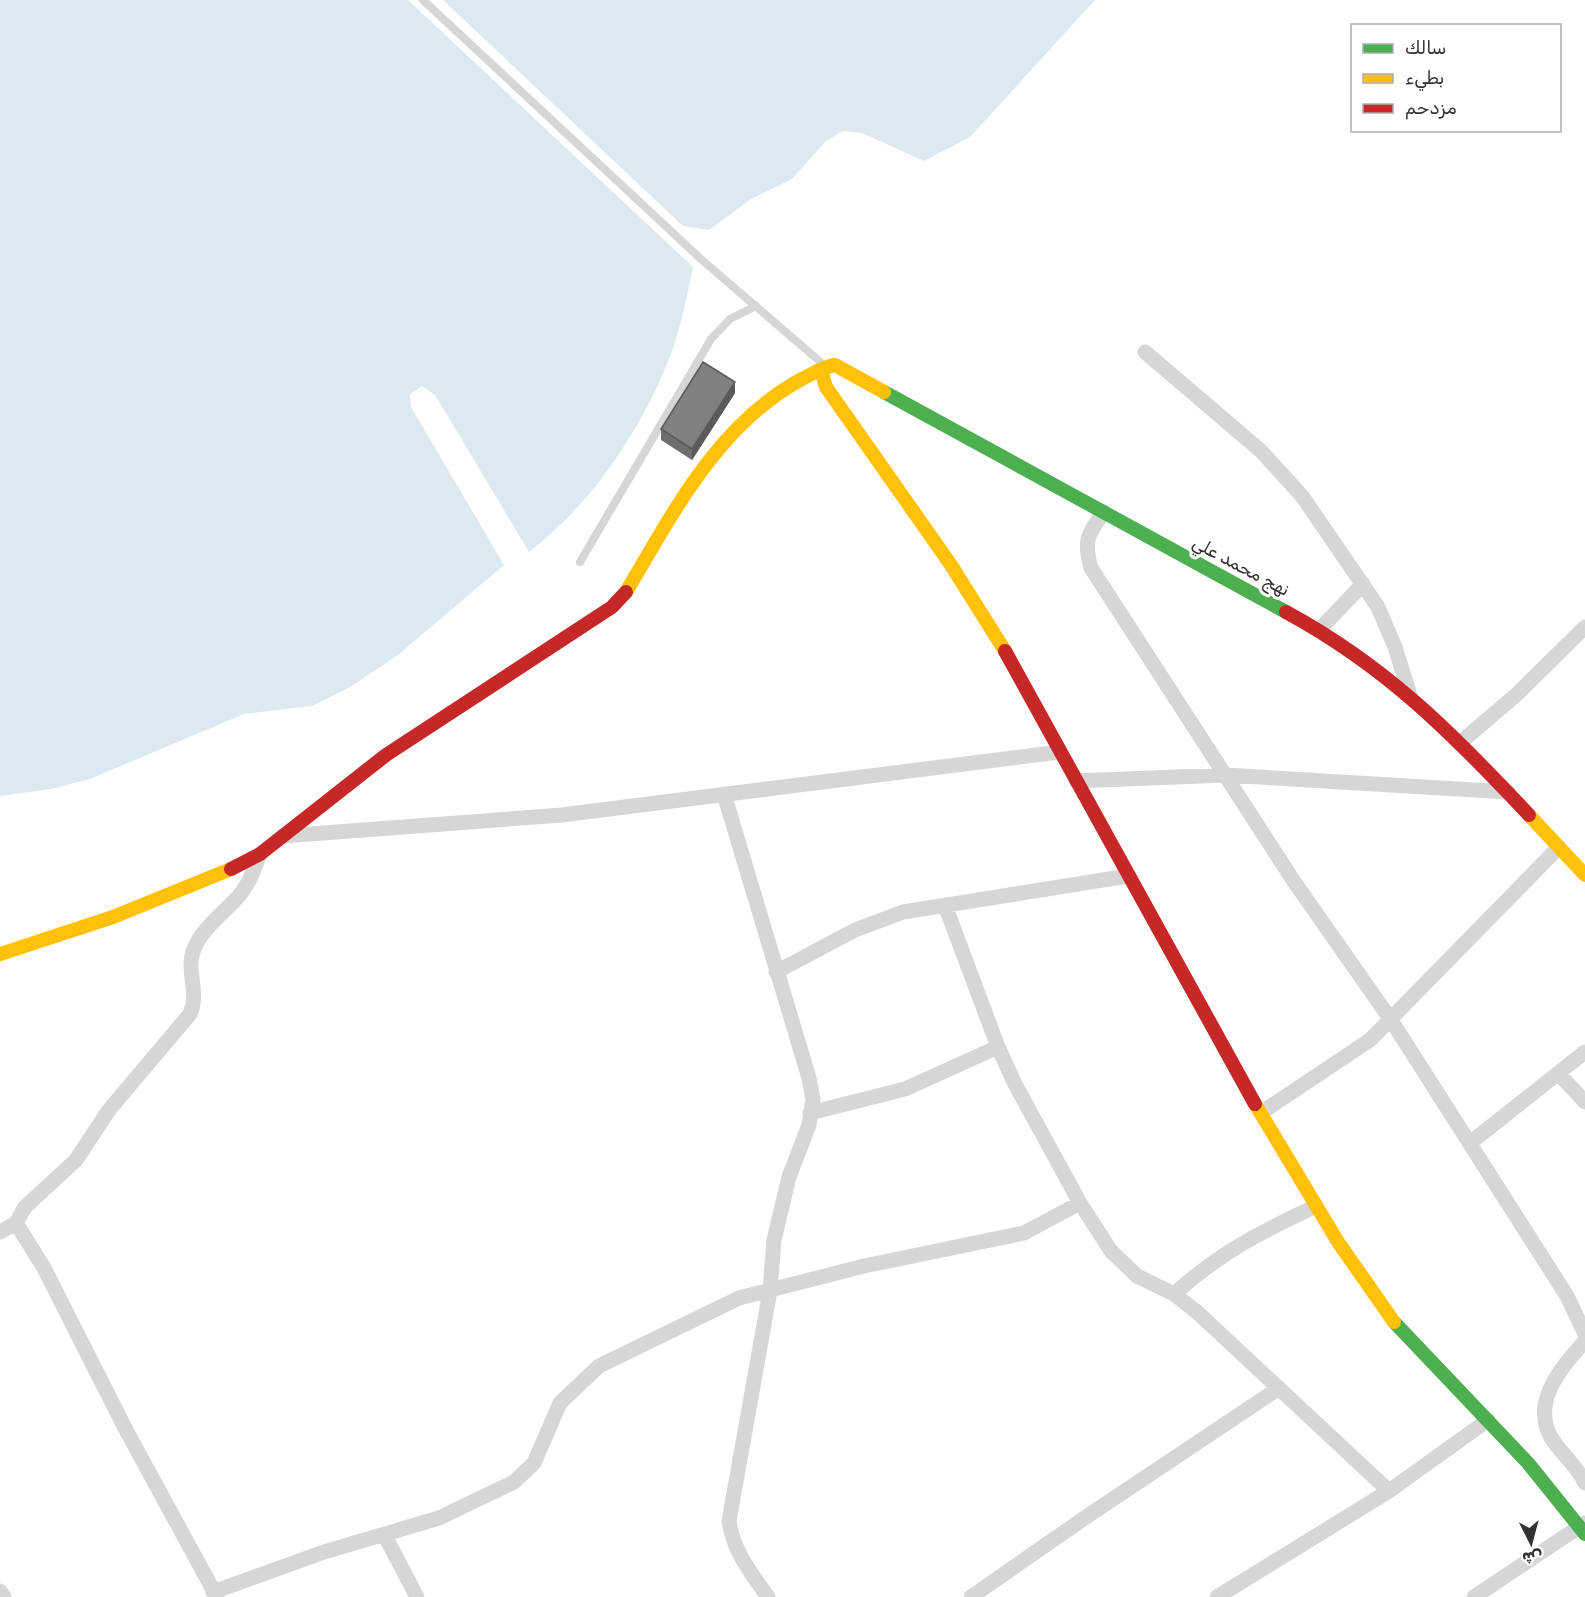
<svg xmlns="http://www.w3.org/2000/svg" width="1585" height="1597" viewBox="0 0 1585 1597" font-family="Rubik,'Noto Naskh Arabic',sans-serif">
  <style>
    .water { fill: #dce9f0 }
    .lines { fill: none; stroke-linecap: round; stroke-linejoin: round }
    .lane { stroke: #d6d6d6; stroke-width: 8 }
    .street { stroke: #d6d6d6; stroke-width: 15 }
    .fast { stroke: #4caf50; stroke-width: 14 }
    .slow { stroke: #ffc107; stroke-width: 14 }
    .jam { stroke: #c62828; stroke-width: 14 }
    .wall { fill: #6e6e6e }
    .shaded-wall { fill: #5a5a5a }
    .building { fill: #808080; stroke: #5a5a5a; stroke-width: 1.5 }
    .labels { text-anchor: middle; dominant-baseline: central; stroke-width: 6; stroke-linejoin: round; paint-order: stroke }
    .street-label { font-size: 18px; fill: #323232; stroke: #fff }
  </style>
  <rect width="100%" height="100%" fill="#fff"/>
  <path class="water" d="M0,0h408l285,267c-7,34 -14,70 -28,102 -30,70 -76,137 -136,183l-94,-157 -13,-9 -12,8 1,13 93,158 -106,90 -48,32 -38,19 -68,8 -154,65 -39,10 -51,7z
    M443,0h652l-125,137 -46,24 -62,-28 -19,-2 -17,10 -34,38 -41,20 -42,31 -26,-4z"/>
  <g class="lines">
    <path class="lane" d="M423,0l279,260 122,105
      M580,562l131,-223 19,-20 26,-13"/>
    <path class="street" d="M1145,352l116,99 41,45 76,111 17,40 15,48
      M1104,512c-16,22 -21,28 -13,56l202,312 98,140 176,276 18,38
      M1319,630l44,-46
      M1461,742l55,-47 69,-68
      M1076,781l150,-6 282,17
      M724,794l85,284 4,21 -4,26 -20,52 -15,63 -4,51 -41,230c4,30 22,52 39,76
      M283,836l279,-21 497,-63
      M776,972l79,-42 48,-18 225,-36
      M1558,1073l27,29
      M1262,1112l108,-72 189,-193
      M810,1113l95,-24 93,-42
      M1470,1143l115,-91
      M1080,1203l31,48 26,25 37,18 23,18 192,179
      M16,1223l28,45 82,162 91,167
      M0,1232l16,-9 9,-16 51,-47 33,-50 81,-96c10,-22 -5,-44 4,-65 8,-20 27,-34 42,-50 12,-12 18,-29 24,-45
      M1174,1294c47,-42 85,-61 142,-88
      M1585,1341c-26,29 -59,67 -28,105 10,13 21,22 28,37
      M384,1534l33,63
      M0,1591l4,6
      M213,1592l111,-40 115,-34 75,-36 20,-19 26,-60 39,-37 140,-68 125,-32 160,-33 56,-30 -65,-119 -17,-37 -53,-142
      M971,1597l118,-82 190,-127
      M1217,1597l172,-106 99,-71
      M1474,1597l111,-74"/>
    <path class="fast" d="M884,392l402,220
      M1394,1322l134,141 57,71"/>
    <path class="slow" d="M821,370l5,17 125,178 54,86
      M626,592c47,-79 92,-168 176,-213 10,-5 21,-12 33,-14l49,27
      M1529,815l56,60
      M0,954l113,-37 118,-48
      M1255,1104l83,138 56,80"/>
    <path class="jam" d="M1286,612c100,54 167,122 243,203
      M1005,651l250,453
      M231,869l29,-15 126,-99 226,-148 14,-15"/>
  </g>
  <path class="wall" d="M735,393l-43,67 -31,-20v-11z"/>
  <path class="shaded-wall" d="M735,382v11l-43,67v-11z"/>
  <path class="building" d="M703,362l32,20 -43,67 -31,-20z"/>
  <g class="labels">
    <g class="street-label">
      <text transform="translate(1241 566) rotate(28)">نهج محمد علي</text>
    </g>
  </g>
  <rect x="1351" y="24" width="210" height="108" fill="#ffffff" stroke="#adadad" stroke-width="1.5"/>
  <rect x="1363" y="44" width="30" height="9" fill="#4caf50" stroke="#adadad" stroke-width="1.5"/>
  <text x="1405" y="54" font-size="18" fill="#323232">سالك</text>
  <rect x="1363" y="74" width="30" height="9" fill="#ffc107" stroke="#adadad" stroke-width="1.5"/>
  <text x="1405" y="84" font-size="18" fill="#323232">بطيء</text>
  <rect x="1363" y="104" width="30" height="9" fill="#c62828" stroke="#adadad" stroke-width="1.5"/>
  <text x="1405" y="114" font-size="18" fill="#323232">مزدحم</text>
  <g transform="translate(1531 1543) rotate(174)" stroke="#ffffff" stroke-width="4.5" paint-order="stroke">
  <path d="M0-4.5L10 22L0 15L-10 22Z" fill="#323232"/>
  <text y="-9" font-size="16" font-weight="bold" text-anchor="middle" fill="#323232">ش</text>
  </g>
</svg>
